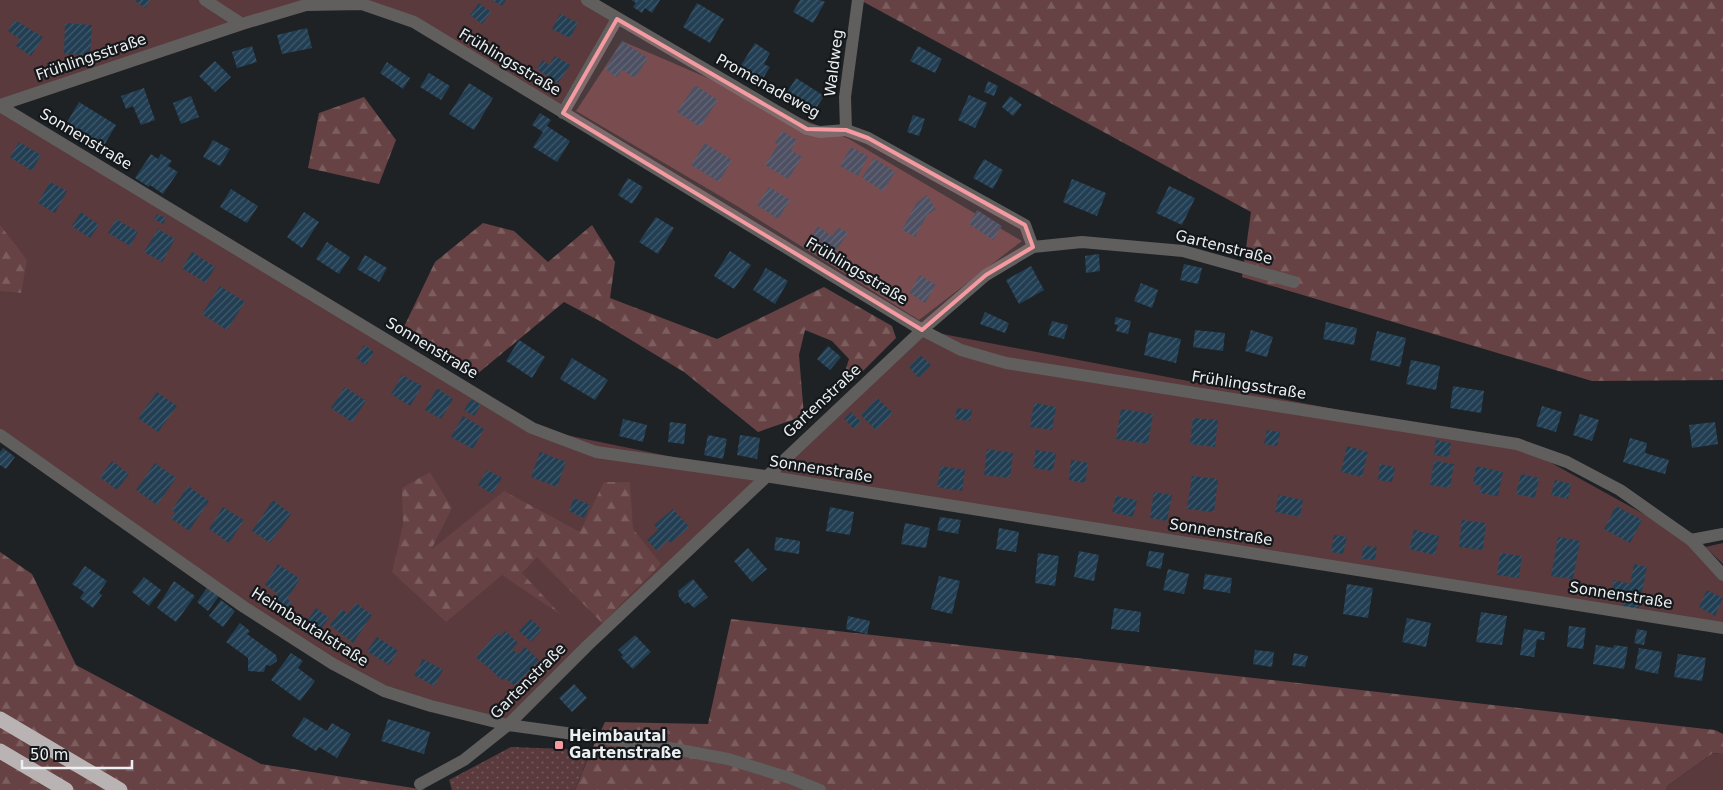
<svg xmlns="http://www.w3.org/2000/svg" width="1723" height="790" viewBox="0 0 1723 790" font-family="'DejaVu Sans',sans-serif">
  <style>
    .green { fill: #5a3a3c }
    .forest { fill: url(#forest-firs) }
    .park { fill: url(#park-dots) }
    .building { fill: url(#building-hatch) }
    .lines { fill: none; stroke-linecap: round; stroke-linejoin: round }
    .street { stroke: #615e5e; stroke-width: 12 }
    .highway { stroke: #bab3b3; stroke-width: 15 }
    .marked { fill: #f49aa1; fill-opacity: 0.2; stroke: #f49aa1; stroke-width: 4; stroke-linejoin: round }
    .poi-dot { fill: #f49aa1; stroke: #15181b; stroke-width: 2 }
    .labels { text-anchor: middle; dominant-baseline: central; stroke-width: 4.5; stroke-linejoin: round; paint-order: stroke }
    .street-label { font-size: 15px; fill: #edf0f2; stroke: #15181b }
    .poi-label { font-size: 15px; font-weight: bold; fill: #edf0f2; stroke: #15181b; text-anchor: start }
  </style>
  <defs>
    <pattern id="forest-firs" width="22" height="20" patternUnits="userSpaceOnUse" patternTransform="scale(1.25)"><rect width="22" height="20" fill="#664244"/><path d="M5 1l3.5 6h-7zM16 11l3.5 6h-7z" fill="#7c5e5f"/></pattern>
    <pattern id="park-dots" width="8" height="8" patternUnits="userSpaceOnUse" patternTransform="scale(1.25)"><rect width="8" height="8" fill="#5a3a3c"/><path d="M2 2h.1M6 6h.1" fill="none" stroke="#725759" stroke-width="1.8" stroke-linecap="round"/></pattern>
    <pattern id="building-hatch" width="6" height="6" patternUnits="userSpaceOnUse" patternTransform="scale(1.25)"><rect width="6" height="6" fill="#223e53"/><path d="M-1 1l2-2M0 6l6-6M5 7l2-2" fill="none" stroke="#425a6c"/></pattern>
  </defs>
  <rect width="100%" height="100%" fill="#1e2225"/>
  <path class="green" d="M0,0h587l30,19 -54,94 -149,-91 -52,-18 -56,1 -306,100z
    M622,41l227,98 173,102 -103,79 -182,-114 -161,-95z
    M0,106l532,322 233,48 157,-146 595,114 174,96 32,35v53l-958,-151 -257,248 -157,-51 -351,-243z
    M1723,543v21l-18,-17z
    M1713,753l10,1v36h-57v-3z"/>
  <path class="forest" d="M860,0h863v380l-131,1 -350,-104 9,-65z
    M364,97l32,43 -17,44 -71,-16 11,-55z
    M483,223l31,8 34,31 44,-37 23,37 -5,36 107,41 107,-52 68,39 4,12 -43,43 -9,-6 5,-16 -17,-18 -27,-11 -6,25 5,61 -46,16 -74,-60 -86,-52 -34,-18 -88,73 -75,-42 34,-71z
    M0,225l27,35 -6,33 -21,-2z
    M430,472l22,36 -21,42 73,-59 76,41 24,-50h26l3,47 28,35c-19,20 -40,38 -58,60l-66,-67 -15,16 39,42 -59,-40 -56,47 -54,-50 11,-47 -1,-37z
    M0,552l32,22 44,91 185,99 165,26h-426z
    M731,619l984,111 8,4v20l-10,-1 -47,34v3h-1091l16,-39 14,-29 103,2z"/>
  <path class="park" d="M511,747l80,3 -16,40h-123l-3,-10z"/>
  <path class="building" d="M134,0h16l-5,8z
    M492,0h14l-4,6z
    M631,0h29l-8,13 -7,-5 -3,5 -9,-6 3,-4z
    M800,0h20l5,2 -12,21 -20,-11z
    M479,3l12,9 -9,12 -12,-9z
    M697,3l27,16 -14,24 -27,-16z
    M560,14l18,9 -8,15 -18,-9z
    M15,20l28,17 -12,19 -15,-10 4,-7 -12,-8z
    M65,23l27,2 -2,30 -26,-1z
    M307,28l5,20 -30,6 -5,-19z
    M622,41l26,17 -13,20 -13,-8 -5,7 -12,-8z
    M755,43l15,10 -6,11 6,3 -12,19 -22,-13z
    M252,46l5,16 -20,6 -5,-16z
    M918,46l24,13 -7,14 -25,-12z
    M555,56l15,9 -12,18 -21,-14 6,-9 6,5z
    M215,61l16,16 -16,15 -16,-16z
    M387,62l23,16 -7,11 -23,-16z
    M429,73l21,13 -9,14 -21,-13z
    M796,78l28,18 -13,20 -28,-17z
    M988,81l10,5 -4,10 -10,-4z
    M469,83l24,15 -19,32 -25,-16z
    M695,85l23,15 -18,27 -23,-15z
    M144,88l11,32 -14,5 -8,-19 -7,3 -5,-13z
    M969,95l18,8 -12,25 -17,-8z
    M191,96l8,21 -18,7 -8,-21z
    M1010,96l12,9 -9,11 -11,-9z
    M79,102l37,23 -16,27 -37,-23z
    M540,113l11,7 -4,6 23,15 -13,21 -24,-15 10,-15 -11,-7z
    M913,115l12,4 -6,17 -12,-4z
    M782,131l15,9 -6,10 11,7 -14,22 -23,-14 13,-20 -3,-2z
    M213,140l17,9 -10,17 -17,-9z
    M19,142l22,13 -9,16 -22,-14z
    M705,143l27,17 -13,22 -28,-17z
    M851,147l17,9 -10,20 -18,-10z
    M151,154l7,5 3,-5 11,7 -4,5 10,6 -15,22 -13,-9 -1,2 -14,-9z
    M874,158l21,14 -12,19 -21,-13z
    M984,159l19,11 -10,19 -20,-11z
    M628,178l15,9 -11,17 -14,-9z
    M1072,179l34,14 -9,23 -34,-14z
    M50,182l17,9 -12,22 -17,-10z
    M1169,186l26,12 -13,27 -26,-12z
    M769,187l21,13 -12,19 -21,-14z
    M231,189l27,17 -11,17 -27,-16z
    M927,195l9,14 -9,6 -12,22 -13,-7 15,-28z
    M977,210l25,16 -9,14 -24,-16z
    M81,212l18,13 -9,13 -18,-12z
    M304,212l15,10 -17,26 -15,-11z
    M157,214l9,4 -3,6 -9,-5z
    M656,217l18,11 -16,26 -19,-12z
    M116,219l22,13 -8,14 -22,-13z
    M818,226l14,10 6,-9 10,6 -13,19 -23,-16z
    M158,229l17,10 -13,23 -18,-10z
    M327,242l23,15 -11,17 -23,-15z
    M730,251l21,14 -17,24 -20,-13z
    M192,252l23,15 -9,16 -24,-15z
    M1099,254l1,17 -14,2 -1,-17z
    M365,255l22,13 -8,14 -22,-13z
    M1184,264l18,4 -4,16 -18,-4z
    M1031,266l13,24 -25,14 -13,-24z
    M766,268l22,13 -13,23 -22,-14z
    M920,275l16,10 -11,18 -16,-10z
    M1141,283l17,7 -6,18 -18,-7z
    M220,286l25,16 -18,28 -25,-16z
    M985,312l24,11 -4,10 -25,-9z
    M1116,317l15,4 -3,13 -12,-3 2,-6 -4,-1z
    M1052,321l16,4 -4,14 -16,-4z
    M1326,322l31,6 -3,17 -31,-6z
    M1195,330l30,3 -2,18 -30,-4z
    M1251,330l22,7 -6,20 -22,-6z
    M1377,331l29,7 -6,29 -30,-7z
    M1149,332l32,7 -5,24 -32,-8z
    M519,340l26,17 -13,21 -26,-17z
    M364,345l10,7 -8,13 -10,-7z
    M828,346l13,11 -11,13 -13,-11z
    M920,355l11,10 -12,13 -10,-11z
    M572,358l36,22 -13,20 -35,-21z
    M1411,360l29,6 -4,24 -30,-6z
    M402,375l20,11 -12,20 -19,-12z
    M1453,386l31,5 -3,22 -31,-5z
    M345,387l21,14 -14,21 -21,-14z
    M437,388l16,11 -12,20 -16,-9z
    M157,392l20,14 -19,26 -20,-14z
    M877,398l16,15 -17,17 -15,-15z
    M471,399l10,6 -7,11 -10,-6z
    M1034,403l22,4 -4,23 -22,-3z
    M1542,406l20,6 -6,20 -20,-6z
    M957,408l15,2 -2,11 -15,-2z
    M1121,409l32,5 -5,30 -32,-5z
    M851,412l10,10 -7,7 -10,-10z
    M1580,414l19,6 -7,21 -19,-6z
    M463,416l21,13 -11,20 -22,-12z
    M1193,418l25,2 -3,27 -25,-3z
    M623,419l24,6 -4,17 -24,-6z
    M670,422l16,2 -2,20 -16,-2z
    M1715,422l3,22 -26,4 -3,-23z
    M1267,430l13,2 -3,14 -13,-2z
    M708,435l19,4 -4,20 -19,-4z
    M740,435l20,3 -3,21 -20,-4z
    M1630,438l17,5 -2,10 24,7 -4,14 -42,-12z
    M1436,440l15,3 -2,14 -15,-2z
    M1347,446l21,6 -6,25 -21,-5z
    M3,448l12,9 -9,12 -6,-4v-13z
    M987,449l26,4 -3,25 -26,-3z
    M1036,450l20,3 -3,18 -20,-3z
    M540,452l26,10 -9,25 -26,-10z
    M1071,460l17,3 -3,20 -16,-3z
    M112,461l17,13 -12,16 -17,-13z
    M1434,461l20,3 -4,24 -20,-3z
    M155,463l21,15 -19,27 -21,-15z
    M1380,464l15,3 -3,15 -14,-2z
    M941,466l24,4 -3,21 -25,-4z
    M1476,466l27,6 -5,24 -18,-3 1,-7 -8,-2z
    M487,470l15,8 -10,16 -14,-9z
    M1521,474l18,4 -4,20 -19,-4z
    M1192,476l26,3 -4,33 -27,-3z
    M1555,480l16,4 -3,15 -17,-4z
    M188,486l21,15 -20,30 -18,-13 4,-6 -3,-2z
    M1154,492l18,3 -5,26 -17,-3z
    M1279,495l24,5 -3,17 -25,-5z
    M1116,496l21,4 -4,17 -21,-5z
    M574,498l16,7 -6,13 -15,-7z
    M273,500l18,14 -21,29 -18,-12z
    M1616,506l26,14 -12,23 -26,-14z
    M223,507l21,13 -15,23 -20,-14z
    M830,507l24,5 -4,23 -24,-4z
    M673,509l16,18 -18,16 -3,-3 -11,11 -10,-11 11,-10 -4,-5z
    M940,517l21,3 -3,14 -21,-4z
    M1462,520l24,3 -3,27 -24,-3z
    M905,523l25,5 -4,20 -25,-4z
    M999,528l20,4 -3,20 -20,-3z
    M1414,530l25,6 -4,19 -26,-6z
    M1334,535l13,2 -4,17 -12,-2z
    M776,537l24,4 -1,13 -25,-4z
    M1558,537l22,4 -7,38 -22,-3z
    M1363,546l14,1 -2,13 -13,-1z
    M748,548l19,21 -15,13 -18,-21z
    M1079,551l20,4 -5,26 -20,-4z
    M1149,551l15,2 -3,16 -15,-3z
    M1038,553l21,3 -4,30 -20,-3z
    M1500,553l22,3 -3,22 -22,-3z
    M278,564l22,15 -13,20 5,3 -9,13 -14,-9 8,-13 -12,-8z
    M1634,564l13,3 -9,44 -15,-3 2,-10 -14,-3 3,-15 16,4z
    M85,566l22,15 -8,12 3,2 -9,13 -13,-10 4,-6 -12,-8z
    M1168,569l21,5 -5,20 -21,-4z
    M1205,574l27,4 -2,15 -27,-4z
    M939,576l21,5 -8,33 -21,-5z
    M144,577l17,13 -12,16 -17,-14z
    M693,579l15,18 -14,11 -6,-6 -3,2 -6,-7 -1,-6z
    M174,581l21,15 -19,26 -19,-14z
    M1347,584l26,4 -5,30 -25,-4z
    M207,588l12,8 -11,15 -11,-9z
    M1707,590l16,8 -8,18 -16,-9z
    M221,600l14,11 -12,16 -14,-11z
    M356,603l16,12 -19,28 -23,-18 12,-16 6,5z
    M316,608l13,10 -14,19 -13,-9z
    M1114,608l27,4 -2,20 -28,-3z
    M1481,612l26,4 -5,29 -26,-3z
    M848,616l22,5 -3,13 -21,-5z
    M1407,618l24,5 -5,24 -24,-5z
    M531,619l11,11 -11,12 -12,-11z
    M240,623l10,8 -3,3 29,21 1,6 -7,5 -4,-1 -2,7 -16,-1v-13l-22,-16z
    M1569,626l17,2 -3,21 -16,-2z
    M1524,629l21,3 -1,8 -7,-1 -3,18 -14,-2z
    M1637,629l10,2 -3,14 -10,-2z
    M505,631l13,12 -6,6 7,5 6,-7 14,13 -24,26 -10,-8 -3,2 -26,-23 21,-24 4,3z
    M635,635l16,17 -18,17 -12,-12 2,-2 -5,-5z
    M377,637l21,14 -9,14 -22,-14z
    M1596,645l17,3 1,-3 14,2 -4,22 -31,-5z
    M1639,648l23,4 -4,22 -23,-5z
    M1255,650l19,2 -2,15 -19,-3z
    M291,653l12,8 -5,7 17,13 -15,20 -29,-21z
    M1294,653l14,3 -3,11 -13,-2z
    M1678,654l28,4 -4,23 -28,-4z
    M423,659l20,11 -9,16 -20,-11z
    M574,684l13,14 -15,14 -13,-14z
    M304,717l23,14 5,-8 19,11 -14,24 -18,-11 -3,4 -24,-15z
    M388,719l42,13 -6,22 -43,-13z"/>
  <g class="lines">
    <path class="street" d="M205,0l37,24
      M587,0l220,129 13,3 26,-2 22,8 157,87 8,22
      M0,105l242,-81 64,-19 56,-1 52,18 508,308 39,20 45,13 511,81 50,18 53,28 71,50 32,35
      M0,106l532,322 64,24 169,24 958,152
      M563,113l54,-94
      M846,130l-1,-33 13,-97
      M0,435l244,172 89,57 51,27 47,15 77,19 145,20 75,14 62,19 30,12
      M1691,540l32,-6
      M420,784l44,-24 44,-35 79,-79 335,-316 64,-55 47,-28 49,-5 101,9 111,31"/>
    <path class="highway" d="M0,719l120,71
      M0,751l66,39"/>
  </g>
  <path class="marked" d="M617,19l190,110 39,1 22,8 157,87 8,22 -47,28 -64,55 -359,-217z"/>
  <rect class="poi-dot" x="554" y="740" width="10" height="10" rx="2.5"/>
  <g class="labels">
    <g class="street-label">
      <text transform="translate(91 57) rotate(-19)">Frühlingsstraße</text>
      <text transform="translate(510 62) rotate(31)">Frühlingsstraße</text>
      <text transform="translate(834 63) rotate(-83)">Waldweg</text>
      <text transform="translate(768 86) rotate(29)">Promenadeweg</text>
      <text transform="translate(86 139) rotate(31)">Sonnenstraße</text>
      <text transform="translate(1224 247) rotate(14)">Gartenstraße</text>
      <text transform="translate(857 271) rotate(31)">Frühlingsstraße</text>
      <text transform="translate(432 348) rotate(31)">Sonnenstraße</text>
      <text transform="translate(1249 385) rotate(9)">Frühlingsstraße</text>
      <text transform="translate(822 401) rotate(-43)">Gartenstraße</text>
      <text transform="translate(821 469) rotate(9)">Sonnenstraße</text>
      <text transform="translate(1221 532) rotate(9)">Sonnenstraße</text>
      <text transform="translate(1621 595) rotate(9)">Sonnenstraße</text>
      <text transform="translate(310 627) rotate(32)">Heimbautalstraße</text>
      <text transform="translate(528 681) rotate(-45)">Gartenstraße</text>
    </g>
    <g class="poi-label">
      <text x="569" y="736">Heimbautal<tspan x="569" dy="17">Gartenstraße</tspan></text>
    </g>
  </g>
  <path d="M22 760v8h110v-8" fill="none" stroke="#edf0f2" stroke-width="2.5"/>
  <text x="30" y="760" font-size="15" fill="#edf0f2" stroke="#15181b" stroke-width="4" paint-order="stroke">50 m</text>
</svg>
